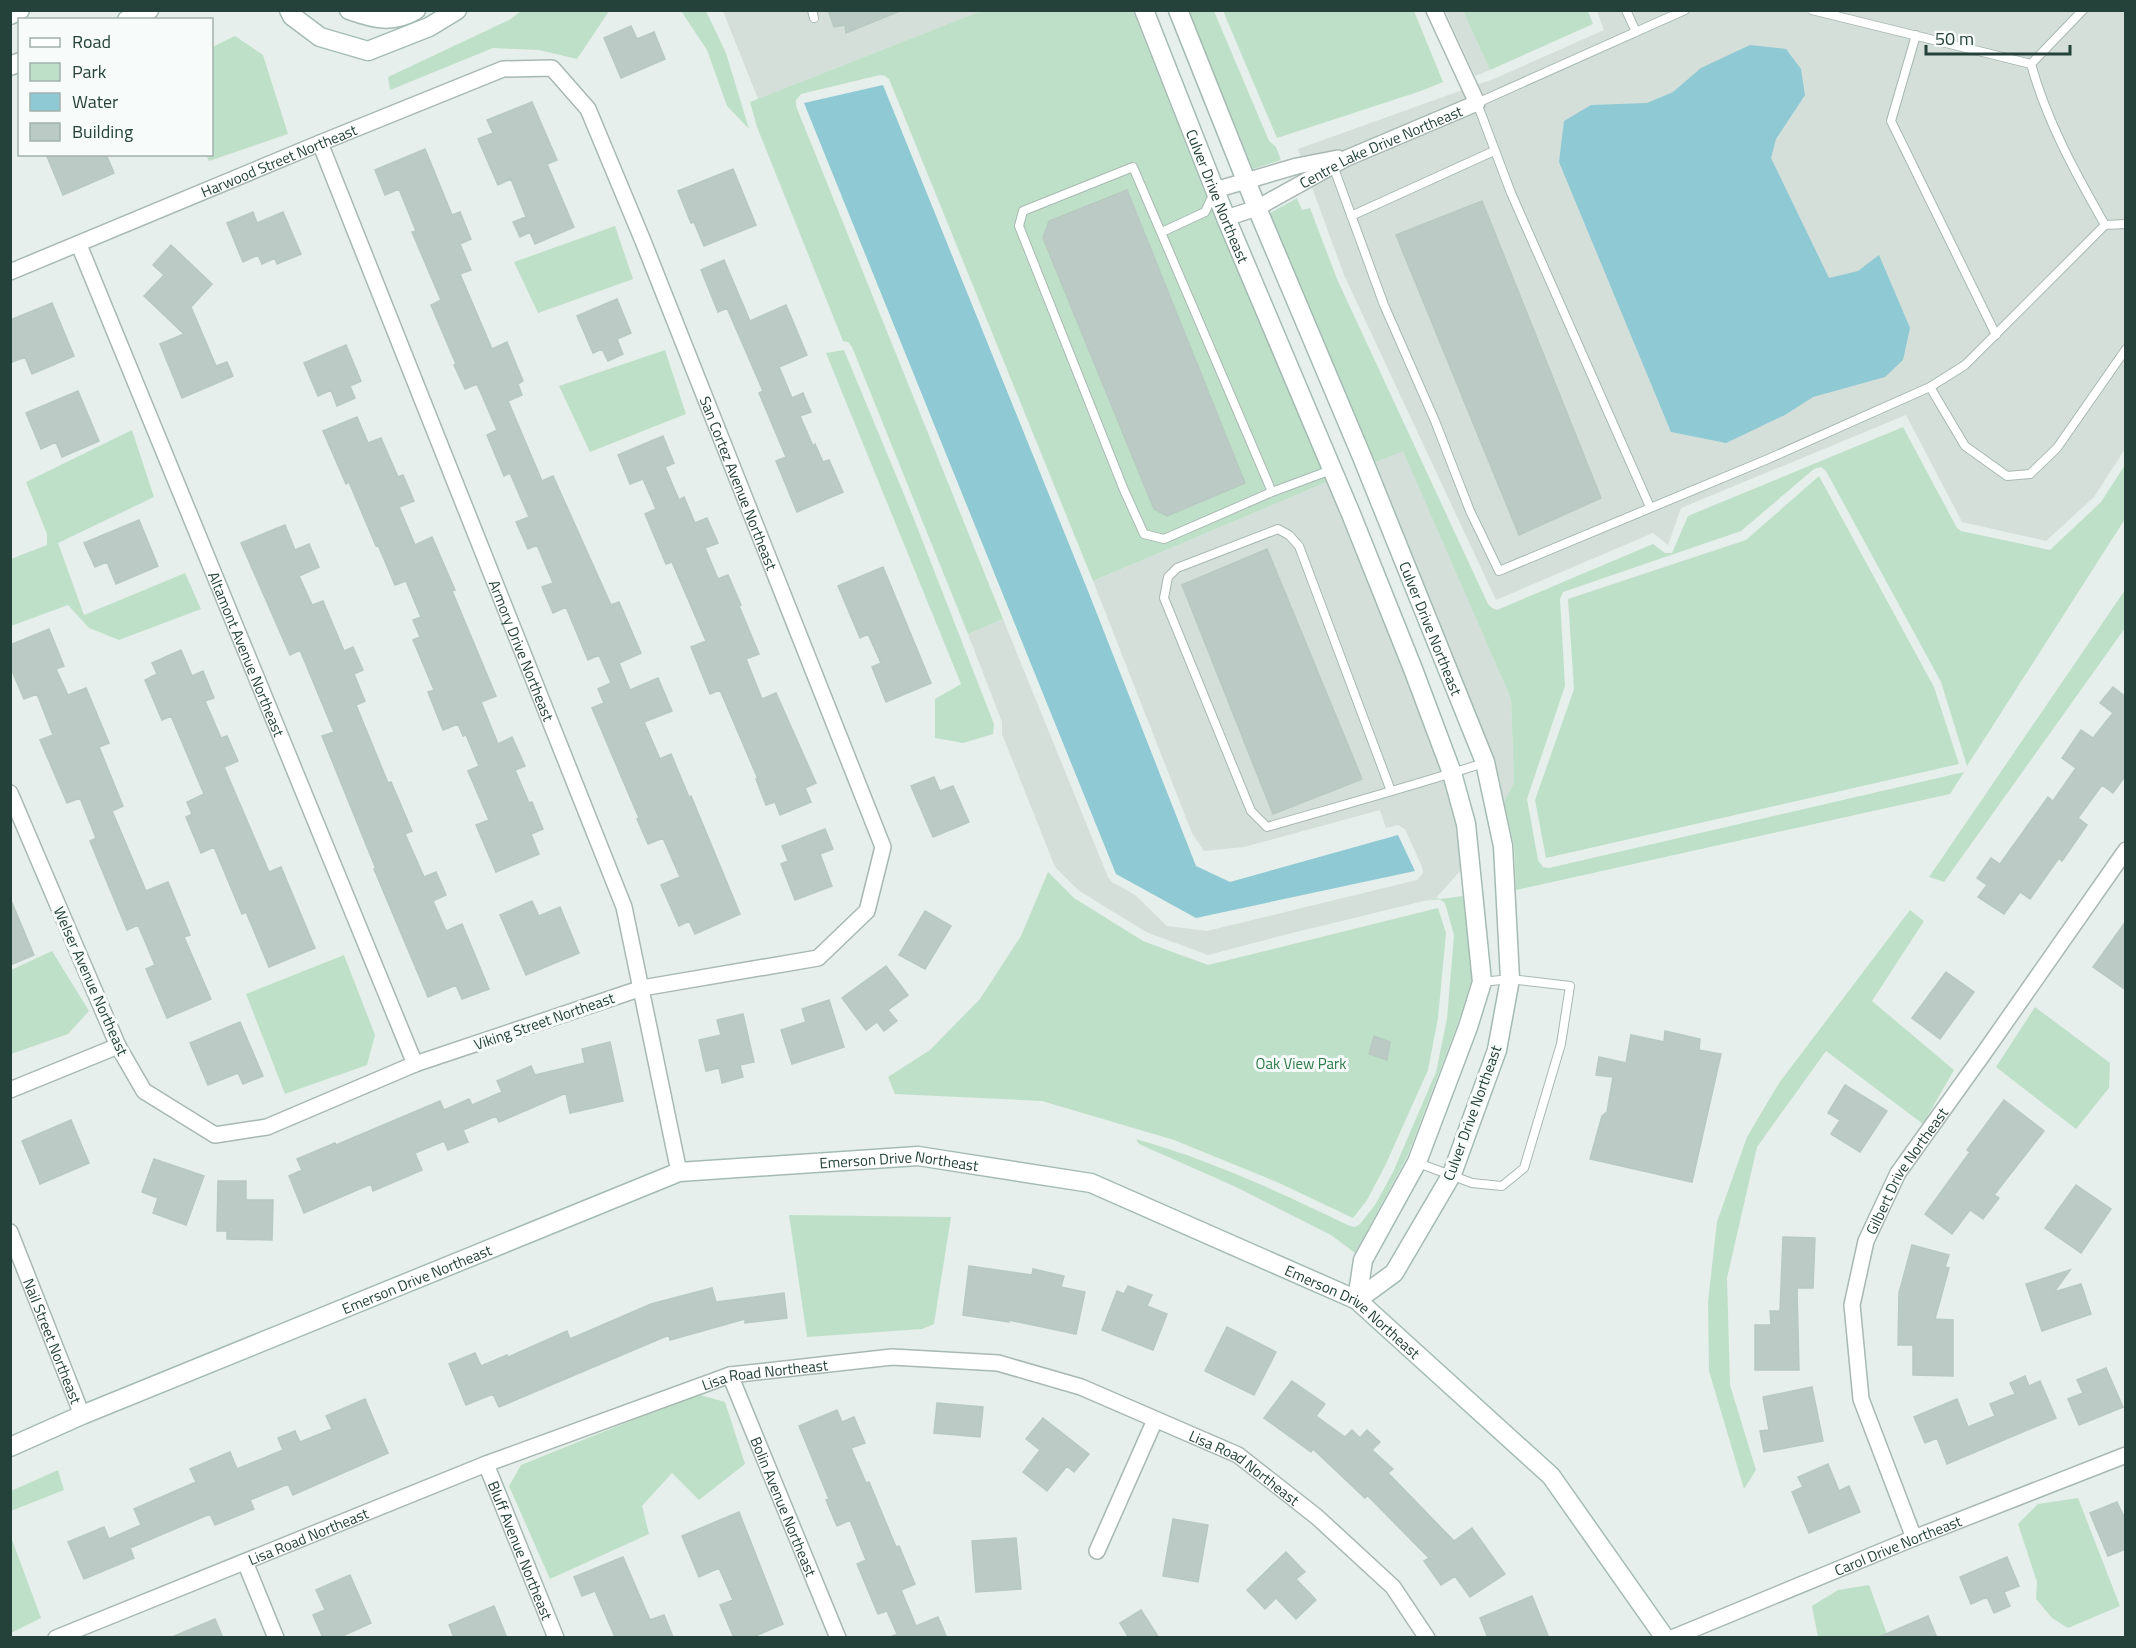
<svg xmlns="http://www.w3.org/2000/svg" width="2136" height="1648" viewBox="0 0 2136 1648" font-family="'Titillium Web',sans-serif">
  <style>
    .built { fill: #d4dfda }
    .green { fill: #bfe0c8 }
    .water { fill: #8ec9d4 }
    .building { fill: #bbcac4; stroke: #b8c9c2; stroke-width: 1.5 }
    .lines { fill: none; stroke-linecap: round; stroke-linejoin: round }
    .lane-casing { stroke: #a8b8b2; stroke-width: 10 }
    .street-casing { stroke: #a8b8b2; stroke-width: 18 }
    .secondary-casing { stroke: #a4bbb3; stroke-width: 21 }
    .lane { stroke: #fff; stroke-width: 8 }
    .street { stroke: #fff; stroke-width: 15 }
    .secondary { stroke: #fff; stroke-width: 18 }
    .labels { text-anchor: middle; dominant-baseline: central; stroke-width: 6; stroke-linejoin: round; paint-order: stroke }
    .street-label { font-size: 15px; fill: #24423a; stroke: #f7fbf9 }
    .park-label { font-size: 15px; fill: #2d7a4b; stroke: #f7fbf9 }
  </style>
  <rect width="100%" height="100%" fill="#e6efeb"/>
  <path class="built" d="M723,11h258l-223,88z
    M1445,11h18l27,59 -15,6z
    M1597,11h528v438l-31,48 -48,44 -84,-19 -56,-107 -225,93 -13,37 -15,-12 -157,67 -152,-325 -46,-126 198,-71 108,-48z
    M1403,450l108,249 3,84 -10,19 -9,-42 -121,-297z
    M1327,482l77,191 39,103 13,49 5,45 -25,28 -152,37 -76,20 -62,-23 -68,-42 -23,-23 -53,-133v-12l-34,-88 35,-15 105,258 4,5 23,13 32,31 40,5 210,-51 6,-7 -1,-6 -17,-38 -7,-4 -12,3 -6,-18 -136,37 -40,4 -12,-18 -99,-252z"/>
  <path class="green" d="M521,11h88l-32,48 -38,-9 -46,-2 -103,42 -2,-13 121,-57z
    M681,11h25l20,42 23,76 -22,-23 -20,-56z
    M981,11h152l76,192 118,279 -234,99 -204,-502 -4,-3 -5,-1 -79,19 -5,6v6l207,513 -35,15 -116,-287 -4,-5 -5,-1 -86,-214 -7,-25z
    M1189,11h25l55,130 7,6 5,13 -28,9z
    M1223,11h191l29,71 -22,9 -144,47z
    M1463,11h125l5,13 -103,46z
    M235,36l28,19 25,79 -79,27 -3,-6 6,-1v-107z
    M1297,198l5,12 8,-2 27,71 151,325 4,4 5,2 156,-66 12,9h7l16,-37 215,-89 54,101 4,3 89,19 51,-48 24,-37v54l-158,247 -26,-84 -115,-211 -5,-4 -7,2 -73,62 -178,61 -3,7 5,87 -38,113 11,61 5,7 6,1 415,-96 -14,22 -434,96 -2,-44 -10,-44 10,-19 -3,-84 -108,-248 -29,12 -104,-250z
    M615,226l18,53 -95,34 -24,-51z
    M665,350l21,64 -96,38 -31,-66z
    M844,350l66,159 84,215 -1,10 -30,9 -28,-5v-39l26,-15 -135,-331z
    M132,430l22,67 -96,46 26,72 101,-42 16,36 -82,31 -30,-12 -21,-23 -57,21v-67l36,-14v-11l-21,-52z
    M1819,476l115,211 25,77 -413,94 -11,-58 39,-111 -6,-90 178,-59z
    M2125,590v38l-181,254 -15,-5z
    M1048,872l26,26 69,43 65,24 230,-57 8,25 -8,85 -10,52 -43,96 -18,34 -14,18 -76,-36 -103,-42 -132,-39 -147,-7 -7,-17 42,-27 50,-51 41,-63z
    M1463,896l9,84 -14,43 -51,134 -52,96 -24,-18 -95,-48 -97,-43 -3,-5c75,21 145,54 214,87l5,1 5,-3 15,-19 18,-33 43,-100 11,-53 7,-84 -9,-32 -7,-5 -13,3z
    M1910,910l14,11 -52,80 82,69 -31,54 -97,-73 -69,96 -30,131 3,107 26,85 -12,19 -35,-118 -1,-69 9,-80 30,-85 32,-54z
    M52,951l37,60 -21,23 -57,20v-84z
    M344,955l31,80 -8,30 -82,29 -39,-100z
    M2035,1007l75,56 -1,25 -33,41 -80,-62z
    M789,1215l162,2 -17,107 -12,5 -115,8z
    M697,1394l28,8 20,62 -46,36 -27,-27 -30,33 7,28 -99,45 -41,-93 12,-21z
    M58,1470l6,20 -53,21v-20z
    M2078,1498l42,108 -52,22 -16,-10 -16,-19 1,-17 -19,-58 20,-20z
    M11,1537l30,81 -30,15h-1z
    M1869,1585l19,52h-70l-6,-31 26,-16z"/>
  <path class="water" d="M1750,45l36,4 15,20 4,26 -29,44 -5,19 58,120 29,-7 21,-16 31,73 -7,32 -18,17 -72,20 -28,18 -59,28 -55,-11 -112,-270 5,-41 27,-16 56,-2 26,-11 28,-24z
    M883,85l205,506 108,275 34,16 168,-47 17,36 -219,47 -80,-44 -312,-771z"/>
  <path class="building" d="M828,10h72v1l-54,22 -1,-8 -11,2z
    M631,26l6,13 17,-7 11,27 -44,19 -17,-40z
    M532,102l25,58 -10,4 27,63 -39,17 -5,-12 -10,5 -7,-15 13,-5 -15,-38 -13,6 -20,-46 15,-6 -6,-13z
    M425,149l27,66 8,-3 11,27 -11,5 11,26 -11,4 32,75 15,-7 16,39 -5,3 4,11 -14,6 34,80 11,-5 58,129 8,-3 22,51 -22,10 11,27 28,-12 14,33 -28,11 16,37 11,-5 18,43 2,-1 49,118 -45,20 -6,-13 -10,5 -18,-41 19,-8 -17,-39 -15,6 -11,-25 2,-1 -47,-110 12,-5 -6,-14 13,-6 -12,-28 -11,5 -22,-53 -13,6 -11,-26 11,-4 -16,-38 -9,4 -12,-27 13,-5 -19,-44 -6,3 -17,-41 10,-5 -20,-46 -12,5 -11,-24 2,-1 -25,-59 10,-5 -29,-68 4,-1 -17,-42 -14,6 -10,-25z
    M46,154h60l8,19 -51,22z
    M733,169l23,56 -52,21 -10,-24 -3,1 -13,-32z
    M1127,190l118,293 -78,33 -13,-7 -111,-271 6,-17z
    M1482,201l119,297 -82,37 -123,-300z
    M253,212l4,11 26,-11 18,42 -24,10 -2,-6 -13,6 -4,-9 -15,7 -16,-39z
    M171,245l41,39 -21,23 25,59 11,-4 6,14 -51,22 -22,-54 24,-10 -40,-38 20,-21 -11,-10z
    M724,260l26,61 36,-16 21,50 -28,12 13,31 11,-5 8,19 -11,4 13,30 2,-2 8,18 6,-2 14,32 -46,20 -21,-51 10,-4 -27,-64 4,-2 -36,-83 -9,4 -17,-42z
    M617,299l14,34 -14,6 6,15 -15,7 -6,-12 -9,4 -16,-37z
    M52,303l22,53 -42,18 -7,-17 -15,6v-43z
    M346,345l15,36 -11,5 5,12 -18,8 -6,-16 -13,6 -14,-33z
    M78,391l21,50 -37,16 -6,-15 -15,7 -15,-36z
    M357,417l11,26 13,-5 17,39 5,-2 11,26 -15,6 16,38 17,-8 23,53 -3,1 44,105 -15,6 17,42 14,-7 13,29 -10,4 14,33 3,-1 11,27 -12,5 8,20 -43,18 -20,-47 13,-5 -21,-49 11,-5 -13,-31 -3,1 -5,-12 -15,6 -15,-38 6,-2 -21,-50 7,-3 -7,-17 8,-3 -15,-36 -11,4 -17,-40 -2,1 -27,-64 -3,2 -23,-53z
    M663,436l11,27 -9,4 14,33 5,-3 11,26 12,-5 11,25 -13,5 13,31 10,-4 13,30 -2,1 20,48 -13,5 16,40 14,-6 40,90 -11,5 6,14 -31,13 -5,-13 -9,3 -10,-26h2l-38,-89 -10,4 -19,-47 15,-6 -34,-79 -6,2 -21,-50 11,-5 -13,-30 -13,5 -12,-29z
    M139,520l19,46 -42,18 -9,-22 -12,5 -11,-24z
    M285,525l10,25 14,-6 10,23 -20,9 13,29 11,-4 21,50 9,-4 10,23 -9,4 11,27 -9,4 32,78 3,-1 21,49 -7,3 19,43 12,-5 10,23 -13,6 13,30 16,-7 27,65 -27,10 -6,-14 -28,12 -54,-128h2l-54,-133 12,-4 -34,-82 -10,5 -49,-112z
    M1267,549l95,230 -89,35 -91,-229z
    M883,567l48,116 -45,19 -14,-35 9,-4 -13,-29 -8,4 -22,-52z
    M49,629l15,37 -8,3 12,26 18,-7 23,55 -10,4 24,59 -11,5 34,80 22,-9 22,53 -6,2 27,62 -44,19 -21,-49 9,-4 -17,-40 -11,5 -37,-89 6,-3 -16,-40 -13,5 -27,-63 13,-5 -16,-41 -13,5 -14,-33v-21z
    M181,650l11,26 11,-5 11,27 -9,3 16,37 6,-2 11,25 -14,6 45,105 12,-5 34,81 -46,19 -23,-55 -4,2 -28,-67 -13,6 -15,-36 6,-3 -5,-12 17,-8 -33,-78 -9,4 -17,-40 12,-6 -5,-11z
    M2113,687l13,10v78l-13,18 -11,-8 -24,33 9,7 -25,36 -3,-3 -29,41 -10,-7 -16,22 -26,-17 9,-12 -10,-7 14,-20 9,6 48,-67 5,4 23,-33 -14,-10 19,-28 12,8 20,-25 -13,-10z
    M934,777l6,14 13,-5 16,36 -36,15 -22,-51z
    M825,829l8,20 -13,5 12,32 -37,14 -14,-36 7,-3 -6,-15z
    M10,898l24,57 -24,10z
    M532,901l7,15 21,-9 19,46 -53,22 -26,-60z
    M925,911l26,15 -26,43 -26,-14z
    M2126,921v69l-33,-23z
    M886,966l22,29 -20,15 9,11 -13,10 -7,-9 -11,8 -24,-32z
    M1946,972l28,20 -34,47 -28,-21z
    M829,1000l15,47 -52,17 -11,-34 25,-8 -4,-13z
    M743,1014l11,48 -14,3 3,12 -21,6 -3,-15 -13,3 -7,-31 22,-5 -4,-15z
    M240,1022l23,54 -20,8 -5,-11 -30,12 -18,-42z
    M1665,1031l35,8 -1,11 22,4 -29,128 -102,-23 12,-43 5,-4 6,-35 -17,-2 3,-18 27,6 5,-28 33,7z
    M1374,1036l16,6 -3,18 -18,-6z
    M610,1042l13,59 -53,12 -4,-20 -67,29 -3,-6 -33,14 5,12 -20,8 -4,-9 -29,12 7,17 -49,21 -2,-7 -67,29 -15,-37 13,-6 -5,-11 38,-16 1,2 104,-44 4,9 25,-11 3,6 30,-13 -5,-11 34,-15 4,9 50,-12 -3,-14z
    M1845,1085l42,26 -27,41 -29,-18 9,-14 -12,-7z
    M2004,1100l40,31 -50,64 5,3 -16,21 -13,-9 -18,24 -27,-20 45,-62 -3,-2z
    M71,1120l18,43 -49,21 -18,-43z
    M154,1159l50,17 -18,49 -33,-12 5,-15 -16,-6z
    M218,1181h28v19h27l-1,40 -45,-1v-8h-10z
    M2076,1185l35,24 -30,44 -36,-25z
    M1783,1237l32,1 -2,50h-16l2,82h-44v-45h16l-1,-14h10z
    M1912,1245l37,10 -4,12 4,1 -14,51 18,1v56l-40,-1v-30h-15l1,-52z
    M969,1266l63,9 1,-6 31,7 -3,11 24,5 -9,42 -67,-14v2l-46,-7z
    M2070,1270l-16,22 27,-8 10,30 -49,17 -16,-47z
    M1128,1286l24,9 -5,11 20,8 -14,36 -51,-20 15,-39 7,3z
    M712,1288l4,14 68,-9 3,25 -42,5v-4l-75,21 -1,-5 -170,72 -6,-13 -27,11 -17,-41 26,-11 6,13 26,-11 1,2 59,-26 3,8 81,-35z
    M1227,1327l49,25 -22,43 -49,-24z
    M2106,1368l17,39 -44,18 -11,-26 15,-6 -6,-13z
    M2025,1376l4,10 11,-5 16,37 -109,46 -10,-26 -12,5 -11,-26 43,-18 11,28 27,-11 -5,-12 25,-10 -5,-11z
    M1292,1381l33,23 -9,12 29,21 7,-7 8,8 7,-8 13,12 -8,8 21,19 -5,4 66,68 18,-13 33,46 -35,23 -15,-21 -14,9 -17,-24 5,-3 -62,-63 -2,3 -52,-49 -2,3 -47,-34z
    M1812,1387l11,54 -59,11 -4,-21 9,-1 -6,-33z
    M365,1399l23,54 -95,42 -5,-11 -38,16 4,9 -39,16 -5,-11 -80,34 4,10 -50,21 -16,-37 36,-15 5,12 32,-14 -7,-16 62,-27 -6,-13 40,-17 7,17 46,-19 -5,-12 17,-7 5,11 32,-13 -6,-13z
    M937,1403l46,4 -3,30 -46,-4z
    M837,1410l5,12 12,-5 11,26 -14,5 15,35 3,-1 27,65 3,-1 16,38 -14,6 15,36 22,-9 9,21h-58l8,-4 -10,-23 -9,3 -21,-50 9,-4 -16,-40 -13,6 -11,-26 3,-1 -30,-73z
    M1043,1418l46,36 -15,18 -7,-6 -20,25 -24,-19 17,-22 -14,-11z
    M1828,1464l11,27 10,-5 11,26 -51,21 -17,-41 11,-5 -5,-10z
    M2117,1502l9,19v28l-18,7 -18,-43z
    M739,1512l44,112 -32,14h-17l-14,-33 13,-5 -14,-32 -20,9 -17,-41z
    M1173,1519l35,6 -10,57 -35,-6z
    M1016,1538l5,51 -45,3 -4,-51z
    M1286,1552l19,20 -9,7 20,21 -20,19 -20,-21 -11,11 -18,-19z
    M623,1557l27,63 14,-5 9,22h-58l-20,-46 -13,5 -8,-19z
    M2007,1557l12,29 -15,6 6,14 -16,7 -7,-16 -16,7 -11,-27z
    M350,1575l21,48 -33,15h-15l-10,-23 12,-5 -9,-20z
    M1532,1596l17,42h-61l-8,-20z
    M494,1606l13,32h-53l-5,-13z
    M1141,1610l18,28h-30l-9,-15z
    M1928,1616l9,22h-58v-1z
    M215,1619l8,19h-51v-1z"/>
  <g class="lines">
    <defs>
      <path id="lane" d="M812,10l2,8
        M1626,10l10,22
        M1812,10l219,54
        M2083,10l-52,54c16,58 45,110 74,161l21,-1
        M1916,35l-25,86 105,214
        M1332,163l52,142 51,116 35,90 29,60 269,-112 162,-72 35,-22 140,-140
        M1351,216l143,-65
        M1162,232l43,-20 8,-17
        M1930,387l35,59 42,30 23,-2 27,-26 69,-99
        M1272,492l-139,-325 -110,44 -4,15 105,264 20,44 20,5 108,-47 59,-22
        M1650,507l-139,-314 -34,-90 208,-93
        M1391,791l-92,-245 -10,-11 -11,-6 -101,39 -9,9 -4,21 87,213 16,16c73,-21 145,-41 217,-64
        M1418,1163l54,20 30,3 22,-18 37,-124 9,-58 -60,-7 -28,3"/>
      <g id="street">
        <path id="s1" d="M320,143l304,764 55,265"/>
        <path d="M1215,190l82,-24 41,-8"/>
        <path id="s2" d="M1226,218l31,-10 90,-50 130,-55 -43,-93"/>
        <path id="s3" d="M79,245l336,819"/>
        <path id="s4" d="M10,272l310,-129 183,-74 49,-1 36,41 55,132 240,606 -16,64 -49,47 -176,30 -227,76 -148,63 -52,8 -71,-44 -26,-45 -108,-253"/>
        <path d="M10,1090l108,-44"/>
        <path id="s5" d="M10,1232l72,183"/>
        <path id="s6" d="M730,1375l108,263"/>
        <path id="s7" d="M486,1464l70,174"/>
        <path id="s8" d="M1914,1538l-53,-139 -9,-94 14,-64 32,-68 86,-120 142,-203"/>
        <path d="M1097,1551l58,-131"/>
        <path d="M245,1562l31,76"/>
        <path id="s9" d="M56,1638l430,-174 244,-89 162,-18 106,6 83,24 157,68 79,62 76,70 34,51"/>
        <path id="s10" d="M1672,1638l242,-100 212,-83"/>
      </g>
      <g id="secondary">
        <path d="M289,10l3,6 28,21 48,14 61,-24 28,-17"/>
        <path d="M349,10c26,9 43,14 67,0"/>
        <path id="s11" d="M1144,10l82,208 125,296 62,155 39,104 14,51 16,158 -14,45 -51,135 -54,98 -6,40"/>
        <path id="s12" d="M1178,10l79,198 105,249 123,305 18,84 7,133 -13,71 -45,124 -58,99 -37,27"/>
        <path d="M10,15l10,-5"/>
        <path d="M127,20l22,-10"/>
        <path d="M10,66l10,-4"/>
        <path id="s13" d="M10,1447l72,-32 597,-243 239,-16 173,27 266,117 194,176 114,162"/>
      </g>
    </defs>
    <use href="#lane" class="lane-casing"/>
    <use href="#street" class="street-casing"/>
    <use href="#secondary" class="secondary-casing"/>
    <use href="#lane" class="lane"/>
    <use href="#street" class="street"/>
    <use href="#secondary" class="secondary"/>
  </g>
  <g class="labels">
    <g class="street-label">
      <text stroke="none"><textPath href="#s2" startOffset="171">Centre Lake Drive Northeast</textPath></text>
      <text stroke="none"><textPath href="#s4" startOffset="291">Harwood Street Northeast</textPath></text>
      <text stroke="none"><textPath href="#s11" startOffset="200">Culver Drive Northeast</textPath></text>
      <text stroke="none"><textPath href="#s4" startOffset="1040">San Cortez Avenue Northeast</textPath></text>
      <text stroke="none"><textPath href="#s12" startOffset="668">Culver Drive Northeast</textPath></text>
      <text stroke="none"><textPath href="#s1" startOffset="546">Armory Drive Northeast</textPath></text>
      <text stroke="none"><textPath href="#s3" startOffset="442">Altamont Avenue Northeast</textPath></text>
      <text transform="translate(91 981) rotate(66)">Welser Avenue Northeast</text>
      <text transform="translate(544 1021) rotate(-19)">Viking Street Northeast</text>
      <text transform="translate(1472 1113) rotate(-70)">Culver Drive Northeast</text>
      <text stroke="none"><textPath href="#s13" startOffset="944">Emerson Drive Northeast</textPath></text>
      <text stroke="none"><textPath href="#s8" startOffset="390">Gilbert Drive Northeast</textPath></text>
      <text stroke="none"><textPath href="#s13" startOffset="440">Emerson Drive Northeast</textPath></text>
      <text stroke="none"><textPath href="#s13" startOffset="1431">Emerson Drive Northeast</textPath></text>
      <text stroke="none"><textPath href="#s5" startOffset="117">Nail Street Northeast</textPath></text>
      <text stroke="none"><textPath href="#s9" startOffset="758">Lisa Road Northeast</textPath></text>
      <text stroke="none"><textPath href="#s9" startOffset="1262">Lisa Road Northeast</textPath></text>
      <text stroke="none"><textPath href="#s6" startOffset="142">Bolin Avenue Northeast</textPath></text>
      <text stroke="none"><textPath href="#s9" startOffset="272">Lisa Road Northeast</textPath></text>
      <text stroke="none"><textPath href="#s10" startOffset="244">Carol Drive Northeast</textPath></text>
      <text stroke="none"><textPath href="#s7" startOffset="93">Bluff Avenue Northeast</textPath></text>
    </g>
    <g class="park-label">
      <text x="1301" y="1063">Oak View Park</text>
    </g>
  </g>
  <rect width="2136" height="1648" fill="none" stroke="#24423a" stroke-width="24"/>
  <rect x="18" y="18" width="195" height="138" fill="#f7fbf9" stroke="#a3b1ad" stroke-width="1.5"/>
  <rect x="30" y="38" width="30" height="9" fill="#ffffff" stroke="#a3b1ad" stroke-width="1.5"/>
  <text x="72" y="48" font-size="18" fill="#24423a">Road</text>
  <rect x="30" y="63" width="30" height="18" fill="#bfe0c8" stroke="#a3b1ad" stroke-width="1.5"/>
  <text x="72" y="78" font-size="18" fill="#24423a">Park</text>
  <rect x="30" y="93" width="30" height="18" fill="#8ec9d4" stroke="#a3b1ad" stroke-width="1.5"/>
  <text x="72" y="108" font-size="18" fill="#24423a">Water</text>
  <rect x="30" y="123" width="30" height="18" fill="#bbcac4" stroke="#a3b1ad" stroke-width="1.5"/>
  <text x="72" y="138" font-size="18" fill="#24423a">Building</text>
  <path d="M1926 45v9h144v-9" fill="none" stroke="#24423a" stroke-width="3"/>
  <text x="1935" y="45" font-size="18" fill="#24423a" stroke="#f7fbf9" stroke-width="4.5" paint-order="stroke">50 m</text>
</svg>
